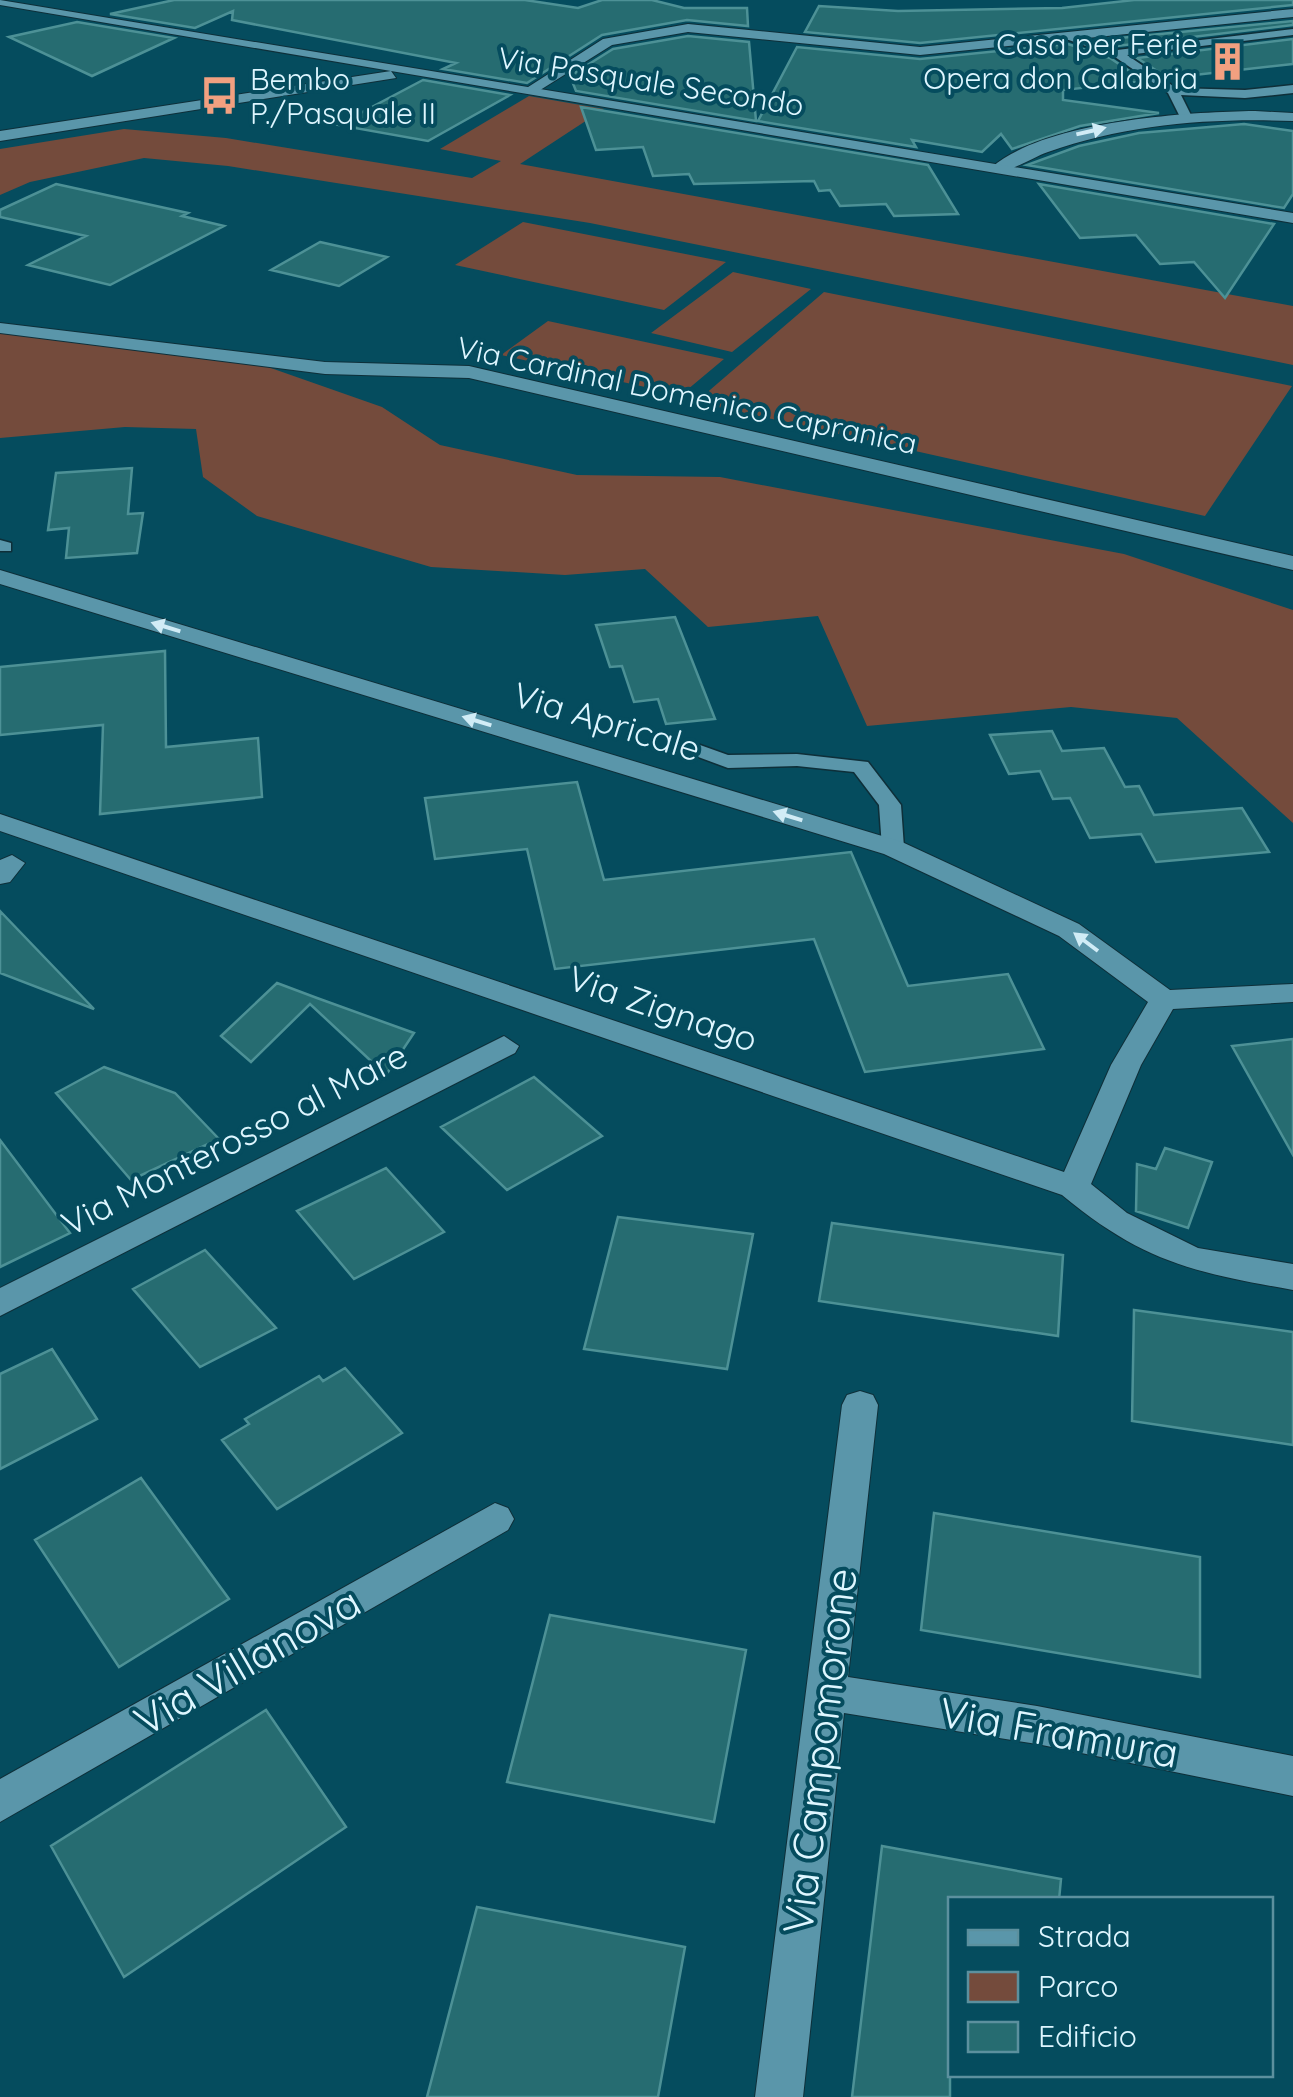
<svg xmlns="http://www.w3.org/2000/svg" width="1293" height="2097" viewBox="0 0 1293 2097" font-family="Quicksand,sans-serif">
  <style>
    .green { fill: #744b3c }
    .building { fill: #266c71; stroke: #4d9196; stroke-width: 2.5 }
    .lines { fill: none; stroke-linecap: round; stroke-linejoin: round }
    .lane-casing { stroke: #0e2f39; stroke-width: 3 }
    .street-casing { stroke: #0e2f39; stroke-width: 2 }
    .secondary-casing { stroke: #0e2f39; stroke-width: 2 }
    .lane { fill: #5a96aa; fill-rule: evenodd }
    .street { fill: #5a96aa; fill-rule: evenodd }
    .secondary { fill: #5a96aa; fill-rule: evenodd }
    .oneway { fill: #d1ecf6 }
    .labels { text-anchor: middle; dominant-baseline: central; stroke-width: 8; stroke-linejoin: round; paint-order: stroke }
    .far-poi-label { font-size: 30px; fill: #def6ff; stroke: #054c5e; text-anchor: end }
    .far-street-label { font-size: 30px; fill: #def6ff; stroke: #054c5e }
    .street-label { font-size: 35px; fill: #def6ff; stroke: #054c5e }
    .near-street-label { font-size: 42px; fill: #def6ff; stroke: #054c5e }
  </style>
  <rect width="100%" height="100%" fill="#054c5e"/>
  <path class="green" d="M529,96l75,13 -84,55 773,142v59l-703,-142 -362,-57 -84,-8 -114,24 -30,13v-46l124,-20 102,9 246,40 29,-17 -61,-12z
    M523,222l203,40 -62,48 -209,-45z
    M733,272l78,17 -79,63 -81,-19z
    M824,292l468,94 -87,130 -509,-114z
    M548,321l176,38 -43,36 -180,-40z
    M0,332l268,35 114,40 58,38 137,30 143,2 404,77 169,56v213l-116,-105 -106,-11 -204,19 -49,-110 -110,11 -63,-58 -80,6 -134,-8 -174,-51 -54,-39 -7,-48 -71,-2 -125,11z"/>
  <path class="building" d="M174,0h351l53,8 24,-8h50l32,8h63l1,18 -61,-6 -85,15 -75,48 -84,-14 13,-6 -224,-43 1,-9 -38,17 -85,-14z
    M1134,0h159v5l-373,38 -115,-11 14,-26 79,5 164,-3z
    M1293,21v4l-176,21 -18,-6z
    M77,22l97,16 -82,38 -83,-39z
    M688,36l61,6 7,79 -180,-30 -6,-15 43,-27z
    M1293,39v25l-125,14 -31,-20z
    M1068,44l42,14 34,23 -81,9v10l96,13 -79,13 -68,23 -11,-15 -19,18 -70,-12 4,7 -158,-26 39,-74 123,12z
    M423,80l87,15 -82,46 -90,-16z
    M581,107l347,58 30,49 -64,2 -8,-12 -46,2 -10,-16 -11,1 -5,-10 -120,3 -5,-10 -36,2 -10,-29 -47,3z
    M1244,124l49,7v63l-9,14 -257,-43 52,-19 60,-13z
    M56,184l132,29 -6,3 42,10 -114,59 -82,-20 58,-29 -86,-19v-7z
    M1039,184l235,40 -49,74 -31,-36 -34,2 -24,-29 -56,3z
    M320,242l67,15 -48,29 -68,-16z
    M132,468l-4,46 15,-1 -6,40 -71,5 3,-30 -21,2 8,-57z
    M675,617l40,102 -49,5 -8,-25 -24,3 -12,-36 -12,1 -14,-42z
    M165,651l1,96 92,-9 4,59 -162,17 3,-89 -103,10v-68z
    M1052,731l10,20 42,-3 21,39 14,-1 15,29 88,-7 27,44 -113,10 -15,-28 -51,4 -20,-40 -17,1 -13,-28 -31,3 -19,-39z
    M577,782l27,98 247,-28 57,134 100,-12 36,75 -179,23 -51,-133 -259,30 -28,-120 -92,10 -10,-61z
    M0,911l94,98 -94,-36z
    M277,983l40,15 97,35 -28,42 -76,-71 -59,58 -30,-26z
    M1293,1039v116l-61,-109z
    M104,1067l71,26 44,46 -88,41 -75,-87z
    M534,1077l68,59 -95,54 -66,-63z
    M0,1140l70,93 -70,34z
    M1165,1148l47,14 -24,66 -52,-17 1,-47 19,5z
    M386,1168l58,64 -90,47 -57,-68z
    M618,1217l135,17 -26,135 -143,-20z
    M832,1223l231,32 -5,81 -239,-35z
    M205,1250l71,78 -76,39 -67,-78z
    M1134,1310l159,22v113l-161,-24z
    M52,1349l45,70 -97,50v-95z
    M345,1368l57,65 -125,76 -55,-69 27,-16 -4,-5 74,-43 4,5z
    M141,1478l88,121 -110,68 -84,-127z
    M934,1513l266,44v120l-279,-47z
    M550,1615l196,35 -32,172 -207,-40z
    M266,1710l80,117 -222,150 -73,-131z
    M882,1846l179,33 -2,21h-109v197h-98z
    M477,1907l208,40 -27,150h-231z"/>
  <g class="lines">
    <defs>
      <path id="lane" d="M1293,29v6l-166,20 49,33 69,2 48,-5v8l-48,5 -64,-3 11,22 -6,4 -6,-4 -12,-24 -56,-38 -49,-17 6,-3 48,15z
        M0,540l11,3v8h-11z
        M689,741l39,14 69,-1 71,8 33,43 3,43 -11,7 -11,-7 -3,-43 -25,-33 -57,-6 -69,2 -46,-17 -3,-4z"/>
      <path id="street" d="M1293,9v8l-373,38 -232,-23 -76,13 -75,47 -12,-3 78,-50 85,-15 232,23z
        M1255,111l38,2v8c-84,-3 -165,3 -245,31 -16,5 -42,25 -56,15 54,-46 193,-55 263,-56z
        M0,323l325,39 144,4 824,190v14l-824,-192 -144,-4 -325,-41z
        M0,570l902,272 177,82 91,66 123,-6v18l-120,7 -32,56 -50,119 36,29 71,35 95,16v26c-101,-18 -150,-28 -231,-95l-1062,-364v-17l1064,358 47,-107 37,-63 -89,-66 -175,-82 -884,-270z
        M12,855l13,8 -15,19 -10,2v-24z
        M504,1036l15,10 -4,7 -515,263v-28z
        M860,1391l13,4 5,10 -30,272 189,29 256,50v40l-256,-52 -193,-31 -41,384h-48l87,-692 5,-10z
        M495,1503l13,5 6,11 -6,11 -508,292v-43z"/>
      <path id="secondary" d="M0,0l1293,213v10l-902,-152 5,7 -396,63v-10l391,-60 -391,-66z"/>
    </defs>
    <use href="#lane" class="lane-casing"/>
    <use href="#street" class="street-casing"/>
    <use href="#secondary" class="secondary-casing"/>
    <use href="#lane" class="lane"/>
    <use href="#street" class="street"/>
    <use href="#secondary" class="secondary"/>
  </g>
  <defs><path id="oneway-solid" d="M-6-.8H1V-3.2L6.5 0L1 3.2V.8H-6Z" transform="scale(2.5)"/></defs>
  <g class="oneway">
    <use href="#oneway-solid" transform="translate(1091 131) rotate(-13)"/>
    <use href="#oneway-solid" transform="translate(166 627) rotate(-163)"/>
    <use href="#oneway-solid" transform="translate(477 721) rotate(-163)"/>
    <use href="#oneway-solid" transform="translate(788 816) rotate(-163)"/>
    <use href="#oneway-solid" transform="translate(1086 942) rotate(-143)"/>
  </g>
  <defs>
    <symbol id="building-bare" viewBox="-9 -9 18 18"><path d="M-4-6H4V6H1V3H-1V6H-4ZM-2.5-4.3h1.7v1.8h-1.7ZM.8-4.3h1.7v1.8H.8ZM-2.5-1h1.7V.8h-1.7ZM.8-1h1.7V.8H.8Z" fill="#f2a080" stroke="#054c5e" stroke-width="2.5" paint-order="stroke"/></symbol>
    <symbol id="bus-bare" viewBox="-9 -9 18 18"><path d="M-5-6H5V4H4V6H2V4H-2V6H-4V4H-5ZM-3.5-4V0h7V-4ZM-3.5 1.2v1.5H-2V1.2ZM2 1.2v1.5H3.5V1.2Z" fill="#f2a080" stroke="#054c5e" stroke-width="2.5" paint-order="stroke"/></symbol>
  </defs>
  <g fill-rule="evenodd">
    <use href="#building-bare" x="1200" y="34" width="55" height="55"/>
    <use href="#bus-bare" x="192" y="68" width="55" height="55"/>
  </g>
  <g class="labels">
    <g class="far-poi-label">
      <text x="1198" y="44">Casa per Ferie<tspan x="1198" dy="34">Opera don Calabria</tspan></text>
      <text x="250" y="79" text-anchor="start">Bembo<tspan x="250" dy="34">P./Pasquale II</tspan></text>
    </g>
    <g class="far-street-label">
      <text transform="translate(651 81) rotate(9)">Via Pasquale Secondo</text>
      <text transform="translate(687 395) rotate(12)">Via Cardinal Domenico Capranica</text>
    </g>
    <g class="street-label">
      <text transform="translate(607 721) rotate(17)">Via Apricale</text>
      <text transform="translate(663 1008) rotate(19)">Via Zignago</text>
      <text transform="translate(234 1139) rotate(-27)">Via Monterosso al Mare</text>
    </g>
    <g class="near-street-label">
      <text transform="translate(247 1661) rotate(-30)">Via Villanova</text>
      <text transform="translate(1059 1732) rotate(10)">Via Framura</text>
      <text transform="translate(819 1751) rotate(-83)">Via Campomorone</text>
    </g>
  </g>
  <rect x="948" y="1897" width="325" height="180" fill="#054c5e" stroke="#5c909e" stroke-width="2.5"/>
  <rect x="968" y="1930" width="50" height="15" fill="#5a96aa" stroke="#5c909e" stroke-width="2.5"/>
  <text x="1038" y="1947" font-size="30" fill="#def6ff">Strada</text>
  <rect x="968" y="1972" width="50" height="30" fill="#744b3c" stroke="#5c909e" stroke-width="2.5"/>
  <text x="1038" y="1997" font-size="30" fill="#def6ff">Parco</text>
  <rect x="968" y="2022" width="50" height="30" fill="#266c71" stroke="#5c909e" stroke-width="2.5"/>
  <text x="1038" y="2047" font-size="30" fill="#def6ff">Edificio</text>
</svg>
